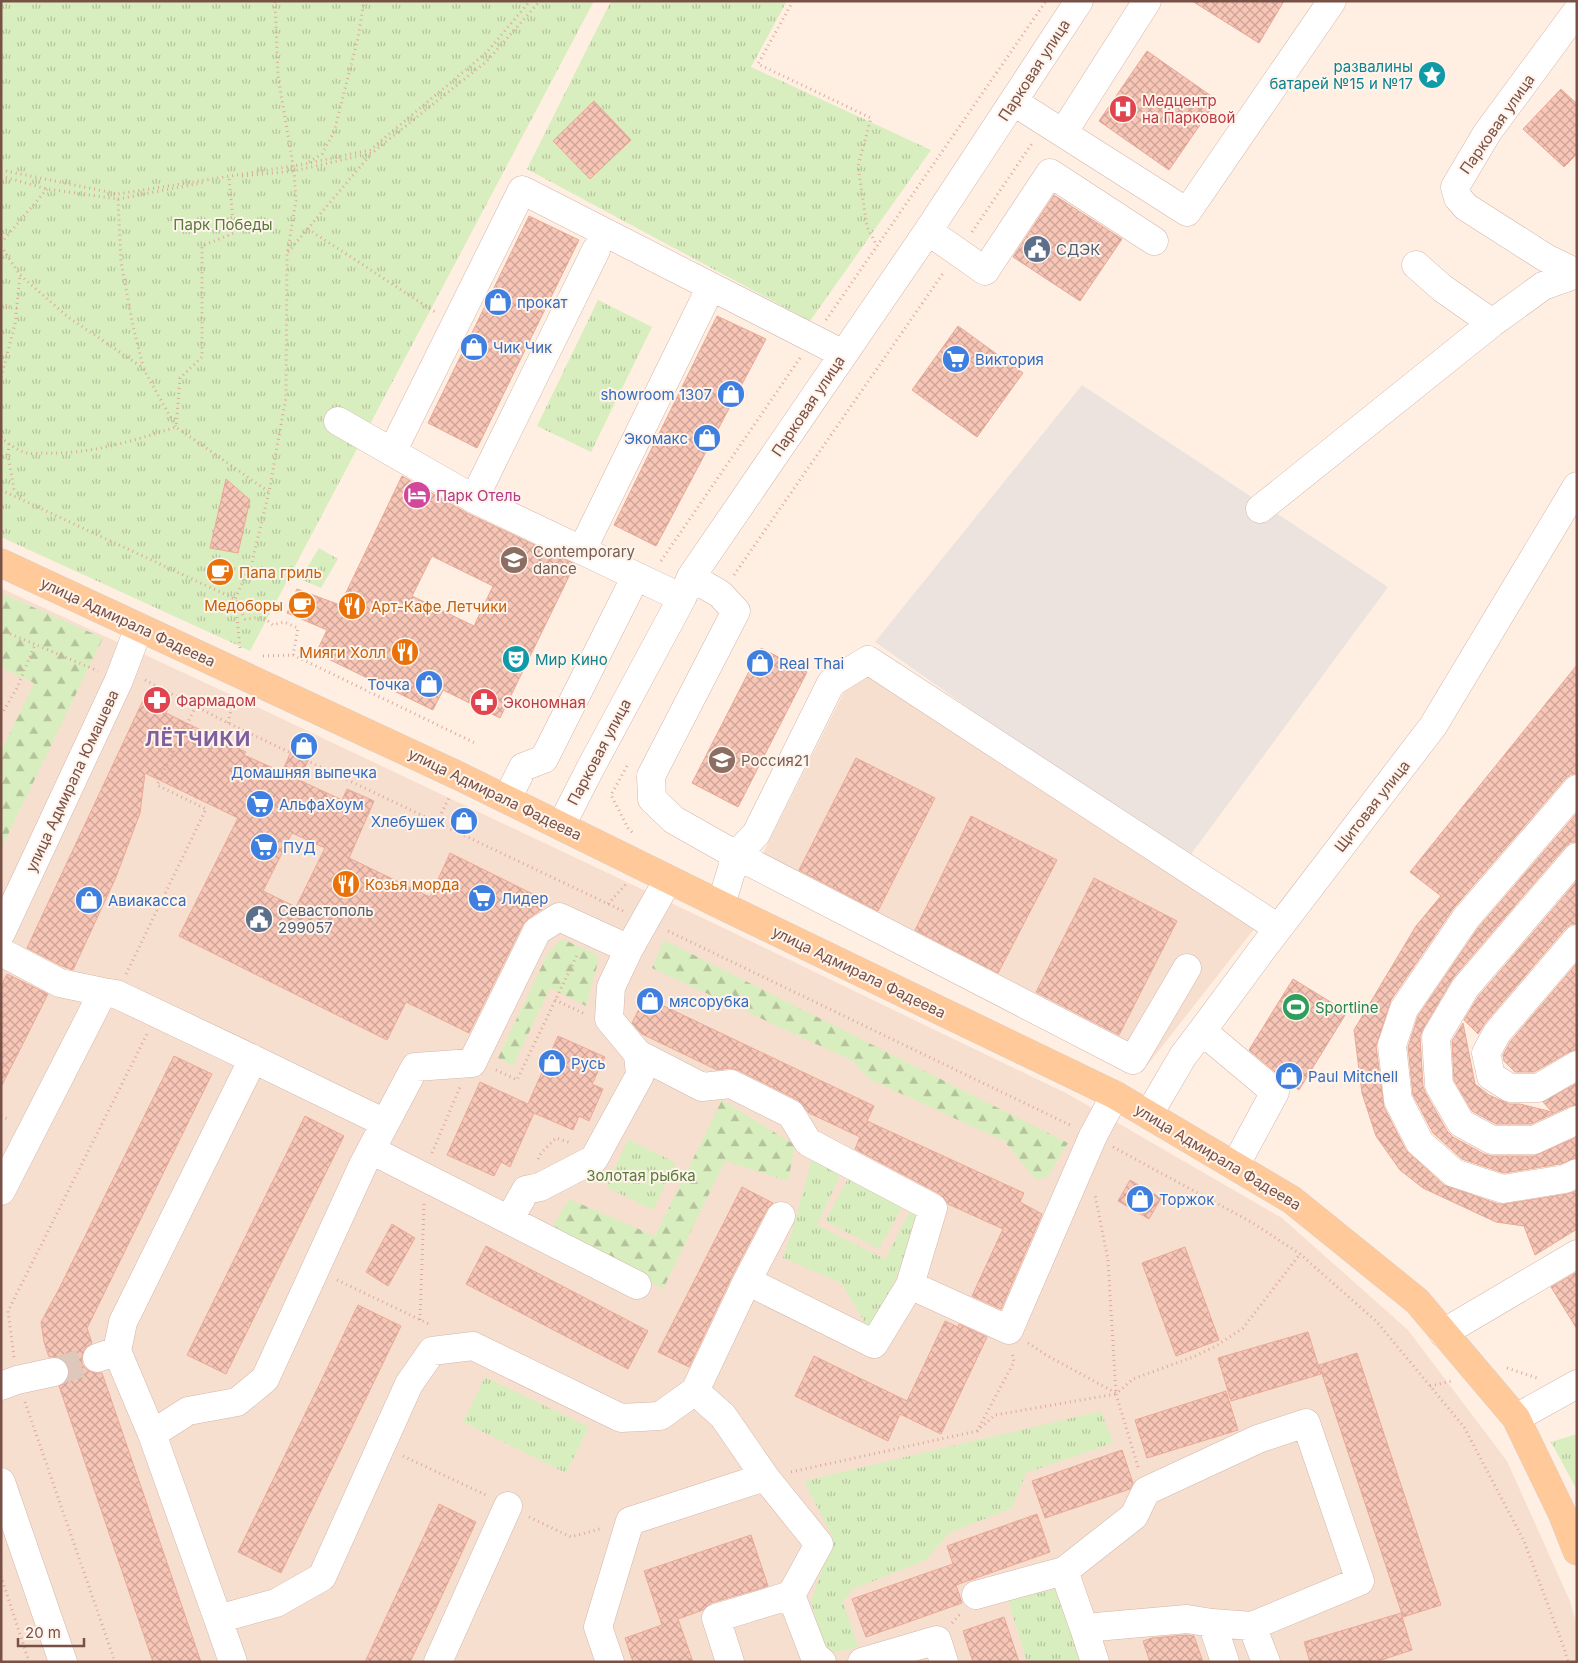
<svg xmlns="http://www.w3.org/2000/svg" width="1578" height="1663" viewBox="0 0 1578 1663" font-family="Inter,sans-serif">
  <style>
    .residential { fill: #f7dfd0 }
    .industrial { fill: #ede3de }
    .grass { fill: url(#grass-tufts) }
    .forest { fill: url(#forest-firs) }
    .building { fill: url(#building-cross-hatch); stroke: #eba996; fill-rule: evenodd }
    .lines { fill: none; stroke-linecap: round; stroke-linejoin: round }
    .minor-tunnel { stroke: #dec7bb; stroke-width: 28; stroke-dasharray: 28 14; stroke-linecap: butt }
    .minor-casing { stroke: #d3b6aa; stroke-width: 29 }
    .major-casing { stroke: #d9cecb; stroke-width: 29 }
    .path { stroke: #dca99a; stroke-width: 3; stroke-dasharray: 1 4; stroke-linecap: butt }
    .minor { stroke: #fff; stroke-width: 28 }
    .major { stroke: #ffc999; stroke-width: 28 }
    .labels { text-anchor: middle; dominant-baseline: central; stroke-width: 4; stroke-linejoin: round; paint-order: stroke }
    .culture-label { font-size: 15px; fill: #0d838f; stroke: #fff4eb; text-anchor: end }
    .street-label { font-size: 15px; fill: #795046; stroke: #fff4eb }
    .health-label { font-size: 15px; fill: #be3a42; stroke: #fff4eb; text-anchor: start }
    .park-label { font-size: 15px; fill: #587a3a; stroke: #fff4eb }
    .service-label { font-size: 15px; fill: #4e5e75; stroke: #fff4eb; text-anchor: start }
    .shop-label { font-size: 15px; fill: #366cbe; stroke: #fff4eb; text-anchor: start }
    .hotel-label { font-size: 15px; fill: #b23c85; stroke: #fff4eb; text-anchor: start }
    .education-label { font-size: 15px; fill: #785e54; stroke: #fff4eb; text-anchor: start }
    .food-label { font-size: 15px; fill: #c56008; stroke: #fff4eb; text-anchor: start }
    .leisure-label { font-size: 15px; fill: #27864d; stroke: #fff4eb; text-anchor: start }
    .district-label { font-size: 20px; font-weight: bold; letter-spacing: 1px; fill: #7f609d; stroke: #fff4eb }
  </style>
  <defs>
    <pattern id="grass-tufts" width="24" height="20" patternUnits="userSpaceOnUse" patternTransform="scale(1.25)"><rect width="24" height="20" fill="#d9eebf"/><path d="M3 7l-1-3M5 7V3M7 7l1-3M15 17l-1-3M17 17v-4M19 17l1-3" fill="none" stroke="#b5c39d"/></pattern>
    <pattern id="forest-firs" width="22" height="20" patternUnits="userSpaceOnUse" patternTransform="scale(1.25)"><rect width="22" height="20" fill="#d9eebf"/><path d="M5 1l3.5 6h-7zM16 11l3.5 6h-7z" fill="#b5c39d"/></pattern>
    <pattern id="building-cross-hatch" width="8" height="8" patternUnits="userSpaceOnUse" patternTransform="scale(1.25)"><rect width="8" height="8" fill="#f7c6b7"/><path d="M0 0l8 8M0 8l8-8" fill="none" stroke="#cda397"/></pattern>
  </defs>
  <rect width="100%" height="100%" fill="#ffefe2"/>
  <path class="residential" d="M1,588l237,110 448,212 382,184 214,124 126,112 99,131 63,140 7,25v36h-1576z
    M883,663l382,252 -123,157 -389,-199 97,-193z"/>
  <path class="industrial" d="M1082,385l306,202 -202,274 -311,-219z"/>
  <path class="grass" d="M1,1h593l-344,650 -249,-114z
    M611,1h176l-36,66 180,83 -121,171 -283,-152z
    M598,300l54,27 -61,125 -54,-26z
    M319,548l19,11 -17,29 -21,-9z
    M628,1139l48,24 -23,47 -47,-23z
    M812,1157l29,16 -24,52 68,34 26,-50 12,8 -52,116 -30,-50 -58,-25 13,-40z
    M849,1177l54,28 -24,44 -54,-28z
    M485,1377l104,50 -23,46 -103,-51z
    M1101,1411l12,32 -87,30 -14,35 -63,25 -23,27 -73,29 -10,13 15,45 -32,8 -15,-54 22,-63 -29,-57z
    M1577,1434v56l-26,-48z
    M1057,1589l26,73h-56l-19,-62z"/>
  <path class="forest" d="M1,593l102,45 -102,211v-98l33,-68 -33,-15z
    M562,939l36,16 -1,11 -11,40 -36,-18 -37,78 -15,-8 50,-105z
    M664,940l404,203 -20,33 -12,4 -32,-39 -135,-62 -16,-18 -201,-93z
    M722,1100l73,45 -7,36 -63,-20 -62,128 -113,-58 19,-32 86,37z"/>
  <path class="building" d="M1192,1h92l-25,42z
    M1147,51l70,49 -48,70 -70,-49z
    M1561,89l16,15v50l-13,13 -41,-38z
    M594,101l37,39 -41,39 -37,-38z
    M1054,195l68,44 -42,62 -67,-44z
    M529,216l50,24 -102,208 -49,-25z
    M717,316l49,23 -110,207 -42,-21z
    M958,326l65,47 -46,64 -65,-47z
    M402,476l65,37 108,51 -75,154 -57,-28 -10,20 -117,-57 11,-23 -40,-17 10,-24 43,16zM432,556l61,30 -19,40 -62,-30z
    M226,479l24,21 -12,53 -28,-5z
    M761,648l46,24 -69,135 -46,-24z
    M1577,665v109h-6l-6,5 -112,130 -62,91 -15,46 8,61 22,43 38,35 54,19h7l62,-10 10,-3v38l-42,26 -11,-29 -28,-4 -73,-34 -23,-18 -24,-34 -14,-43 -8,-63 62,-104 25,-30 -31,-24z
    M147,692l24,10 -5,11 80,39 -2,3 38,17 16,-36 18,8 -17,36 43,20 5,-11 27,12 -25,57 81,39 20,-44 97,48 -4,7 -14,10 -6,6 -54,109 -63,-31 -19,38 -208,-104 59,-118 -93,-45 -5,40 -24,64 -43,93 -11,-4 -35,-18zM292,833l33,15 -29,59 -33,-16z
    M856,758l79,40 -57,113 -79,-41z
    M1577,813v29h-6l-6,5 -112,131 -30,51 -3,8 3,49 2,6 22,39 6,6 31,17 8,2h42l43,-19v21l-17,6 -56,9 -42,-14 -29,-26 -20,-38 -5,-48 10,-31 60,-88z
    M971,816l86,44 -59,113 -83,-43z
    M1094,878l83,43 -58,114 -83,-43z
    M1577,881v43h-6l-6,5 -80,94 -7,11 -14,-14 14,-23z
    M1577,963v86l-8,3 -35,20h-19l-11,-11 -1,-6 7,-13z
    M7,974l41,20 -47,93v-101z
    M1293,979l54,33 -48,78 -12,-8 -38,-32z
    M645,997l229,109 -7,15 157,72 -4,9 22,12 -41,95 -29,-13 31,-67 -55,-25 -3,-5 -5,-5 -85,-45 5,-12 -51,-24 -11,-13 -60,-30 -9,-2 -12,2 -75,-36 -10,-11z
    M1463,1023l12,61 14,11 20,9h11l32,8 -9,-10 34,-19v22l-7,1 -39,18h-35l-24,-13 -18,-31 -2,-39z
    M558,1036l47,21 -13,27 11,5 -14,32 -10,-5 -6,14 -39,-17 -24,54 -9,-5 -7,14 -47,-21 33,-73 48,22z
    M174,1056l38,18 -125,254 5,15 -7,5 -3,8v8l5,6 8,3h7l99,289h-48l-94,-276 6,-3 4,-6v-9l-4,-7 -6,-4h-10l-5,-15 -3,-20 18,-33z
    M305,1116l39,20 -118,238 -39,-19z
    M1130,1180l31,18 -12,21 -31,-18z
    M742,1187l31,16 -6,6 -34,65 -44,93 -31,-15z
    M392,1224l23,14 -27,48 -22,-14z
    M486,1246l162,85 -20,38 -162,-85z
    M1185,1247l34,93 -43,16 -34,-93z
    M1577,1272v57l-26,-42z
    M358,1305l43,21 -120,247 -43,-21z
    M945,1321l13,6 1,-3 28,13 -46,97 -41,-20 -12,27 -93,-45 19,-40 93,45z
    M1308,1332l13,42 -90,27 -13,-43z
    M1357,1353l84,252 -38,12 -84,-252z
    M1226,1391l12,39 -91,28 -12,-38z
    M1122,1450l11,33 -3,6 -85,29 -13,-37z
    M439,1504l37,18 -39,84 -27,56h-45z
    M1037,1514l13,38 -94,33 6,18 -96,34 -14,-38 101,-35 -6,-18z
    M751,1535l17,51 -57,17 -8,7 -25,9 15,43h-60l-8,-24 37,-13 -18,-54z
    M1401,1613l11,37 -37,12h-65l-6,-20z
    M1004,1617l15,45h-46l-10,-31z
    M1186,1635l8,1 9,26h-53l-7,-21 9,-3z"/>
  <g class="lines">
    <path class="minor-tunnel" d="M54,1372l43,-14"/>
    <defs>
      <path id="minor" d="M1577,11l-90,122 -32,54 3,11 8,9 80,51 31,15
        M1014,102l173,110 145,-211
        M1063,133l84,-132
        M928,231l57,40 65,-98 104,68
        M1416,265l26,23 50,35
        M338,421l136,78 208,99
        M392,452l130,-262 321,164
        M474,499l122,-249
        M1260,509l232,-186 51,-37 34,-12
        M582,550l122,-249
        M691,577l29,17 16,17 -85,165 1,23 22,21 62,35 -15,50
        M1577,789l-111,129 -62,91 -12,36 6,55 22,43 34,30 49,16 62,-10 12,-6
        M507,799l16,-32 21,-8 92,-183
        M561,826l30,-59 91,-169 9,-21 237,-346 151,-230
        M1577,857l-112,131 -29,49 3,48 22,38 31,17h42l43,-20
        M1,933l118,-253 20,-53
        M1577,939l-80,94 -11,20 5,23 19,12h28l39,-23
        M629,949l39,-69
        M1,952l59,31 43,9
        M1187,968l-54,92 -397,-205 20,-21 75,-151 37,-23 410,268
        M1202,1031l73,61 -40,74
        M1149,1114l34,-58 19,-25 59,-80 172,-225 144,-240
        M371,1150l138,70 17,-30 14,-3 54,-28 46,-84 -2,-21
        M1,1191l102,-199 13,2 137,65
        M509,1220l128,65
        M910,1285l99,45 84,-194 22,-41
        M1443,1333l134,-79
        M117,1351l6,-29 130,-263 132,64
        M97,1358l20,-7 35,83 66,185 58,-16 46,-26 87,-193 23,-33 41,-5 148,72 39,-2 35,-25
        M1,1386l16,-6 37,-8
        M1516,1418l61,-34
        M152,1434l36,-23 49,-9 28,-23 98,-214 52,-98 57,-4 65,-132 22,-14 70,32 -18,38 -2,32 29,35 64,33 29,-3 60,30 17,28 125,66 -23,77 -36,59 -127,-63
        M1,1482l62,180
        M1064,1571l20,57
        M791,1595l23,60 8,7
        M976,1595l88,-24 70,-55 12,-25 112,-52 48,-16 54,158 -108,45 14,36
        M218,1619l15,43
        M1212,1623l13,39
        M438,1662l70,-156
        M610,1662l-12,-35 32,-106 135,-44
        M730,1662l-14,-44 75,-23 28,-51 -54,-67 -42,-61 -28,-25 52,-110 34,-65
        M862,1662l75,-22 7,22
        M1095,1662l-11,-34 103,-9 25,4 40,3"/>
      <path id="major" d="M1,563l458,213 262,129 394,190 177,105 125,101 99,117 46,95 15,38"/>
    </defs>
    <use href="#minor" class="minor-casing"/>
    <use href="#major" class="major-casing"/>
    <path class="path" d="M793,1l-35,63 113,54 -13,48 9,61 10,19
      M309,162l13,-8 12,-22 24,-94 6,-37
      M1,170l117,24 187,-30 65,-14 117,-98 43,-51
      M1,176l46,13 71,10 3,63 12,64 10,40
      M242,176l52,-5 78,-18 115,-92 53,-60
      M118,199l88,-17
      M308,229l127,83
      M972,232l61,-90
      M1,243l46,-54
      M1,246l19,29 48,42 75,51 33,59 4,-49 22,-21v-111l32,-13 -5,-56
      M288,252l83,-98
      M1,307l16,1
      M826,320l220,-319
      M1,377l14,-53 5,-49
      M1,437c7,7 16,13 26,16 5,1 11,0 16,0 45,2 90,-12 133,-26l93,65
      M9,444l-1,11 6,34 10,10
      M1,490l234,109 10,20 18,-2 10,8 11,-3 14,6 -5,27
      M661,561l139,-203
      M734,575l210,-303
      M1,630l97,41
      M240,648l-5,-49 17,-37 17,-70 17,-95 1,-143 9,-53 -2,-30 -16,-95 -3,-75
      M263,656l30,-1 182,88
      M145,680l83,43 395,188
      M1,715l16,-27 18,-44
      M228,723l6,-26
      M627,766l-16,29 17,33 6,6
      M437,822l12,-24
      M608,904l18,-20
      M668,931l404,195
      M126,974l80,-165 -49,-24 39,-79
      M555,1000l30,14
      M496,1070l21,10 61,-127
      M1,1116l9,4
      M1113,1147l140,76 47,31 77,68 87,105 60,114 40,107 4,14
      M432,1153l28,-66
      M538,1159l3,-6 15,-15 15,5
      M337,1280l94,45
      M420,1320l4,-116
      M1028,1343l18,12 70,38
      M14,1357l-6,-46 139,-277
      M1507,1368l30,10
      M1430,1386l22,-5
      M25,1402l90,260
      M977,1431l18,-16 121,-21 -8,-134 -13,-65
      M403,1456l83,39
      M1138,1467l-22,-73 17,-15 60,-22 23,-11 27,-18 57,-74
      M791,1472l186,-41 37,-69 -2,-10
      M529,1517l42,20 32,-9
      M1,1576l28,86
      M952,1623l9,-10"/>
    <use href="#minor" class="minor"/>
    <use href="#major" class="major"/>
  </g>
  <defs>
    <symbol id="sight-disc" viewBox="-11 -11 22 22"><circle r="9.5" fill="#0f9aa8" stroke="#fff4eb"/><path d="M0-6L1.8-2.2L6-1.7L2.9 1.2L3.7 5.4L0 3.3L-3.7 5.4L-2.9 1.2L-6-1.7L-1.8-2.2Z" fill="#fff"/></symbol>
    <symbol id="hospital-disc" viewBox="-11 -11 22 22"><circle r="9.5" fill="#e0444e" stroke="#fff4eb"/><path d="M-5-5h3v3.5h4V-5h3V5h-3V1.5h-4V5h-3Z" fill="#fff"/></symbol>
    <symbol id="civic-disc" viewBox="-11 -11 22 22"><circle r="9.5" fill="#5c6f8a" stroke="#fff4eb"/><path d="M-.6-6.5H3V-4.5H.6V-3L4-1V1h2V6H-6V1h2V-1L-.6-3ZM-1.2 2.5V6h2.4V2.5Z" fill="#fff"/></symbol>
    <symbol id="shop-disc" viewBox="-11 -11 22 22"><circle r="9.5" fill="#3f7fe0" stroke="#fff4eb"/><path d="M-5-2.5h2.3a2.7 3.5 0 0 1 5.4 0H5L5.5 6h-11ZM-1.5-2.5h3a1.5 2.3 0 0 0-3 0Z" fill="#fff"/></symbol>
    <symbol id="supermarket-disc" viewBox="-11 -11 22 22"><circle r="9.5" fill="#3f7fe0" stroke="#fff4eb"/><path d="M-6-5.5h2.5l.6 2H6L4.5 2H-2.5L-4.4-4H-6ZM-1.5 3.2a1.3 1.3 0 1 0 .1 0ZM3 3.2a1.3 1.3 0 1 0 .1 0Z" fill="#fff"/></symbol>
    <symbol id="hotel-disc" viewBox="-11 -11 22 22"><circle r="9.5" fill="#d1479c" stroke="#fff4eb"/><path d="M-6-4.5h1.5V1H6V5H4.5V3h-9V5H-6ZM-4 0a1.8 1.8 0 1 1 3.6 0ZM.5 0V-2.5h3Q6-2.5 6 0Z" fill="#fff"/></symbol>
    <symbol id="school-disc" viewBox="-11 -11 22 22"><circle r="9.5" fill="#8d6e63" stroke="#fff4eb"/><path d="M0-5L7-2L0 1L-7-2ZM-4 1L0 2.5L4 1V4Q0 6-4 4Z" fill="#fff"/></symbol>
    <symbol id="cafe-disc" viewBox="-11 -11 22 22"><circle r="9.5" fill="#e8710a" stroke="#fff4eb"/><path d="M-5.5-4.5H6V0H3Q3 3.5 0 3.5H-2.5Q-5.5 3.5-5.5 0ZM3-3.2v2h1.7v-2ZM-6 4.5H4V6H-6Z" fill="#fff"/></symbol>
    <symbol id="restaurant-disc" viewBox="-11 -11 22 22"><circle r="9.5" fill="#e8710a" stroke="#fff4eb"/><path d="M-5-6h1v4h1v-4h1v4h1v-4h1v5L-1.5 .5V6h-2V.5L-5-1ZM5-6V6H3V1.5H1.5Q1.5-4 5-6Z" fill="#fff"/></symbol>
    <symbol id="theatre-disc" viewBox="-11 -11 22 22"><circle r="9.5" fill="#0f9aa8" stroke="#fff4eb"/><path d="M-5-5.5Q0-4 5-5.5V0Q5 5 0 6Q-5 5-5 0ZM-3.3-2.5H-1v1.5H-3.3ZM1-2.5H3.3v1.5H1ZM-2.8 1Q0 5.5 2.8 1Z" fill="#fff"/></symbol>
    <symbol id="pharmacy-disc" viewBox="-11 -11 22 22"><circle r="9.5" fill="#e0444e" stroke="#fff4eb"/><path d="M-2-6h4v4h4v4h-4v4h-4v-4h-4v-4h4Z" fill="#fff"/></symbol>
    <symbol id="stadium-disc" viewBox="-11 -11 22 22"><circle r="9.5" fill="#2e9e5b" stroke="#fff4eb"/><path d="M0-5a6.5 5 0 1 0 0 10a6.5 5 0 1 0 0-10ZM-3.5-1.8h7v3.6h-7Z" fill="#fff"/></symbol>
  </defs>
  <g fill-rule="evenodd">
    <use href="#sight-disc" x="1416" y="59" width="32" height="32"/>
    <use href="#hospital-disc" x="1107" y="93" width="32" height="32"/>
    <use href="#civic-disc" x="1021" y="233" width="32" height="32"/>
    <use href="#shop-disc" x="482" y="286" width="32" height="32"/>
    <use href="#shop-disc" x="458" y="331" width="32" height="32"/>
    <use href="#supermarket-disc" x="940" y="343" width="32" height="32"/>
    <use href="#shop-disc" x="715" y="378" width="32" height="32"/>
    <use href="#shop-disc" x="691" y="422" width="32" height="32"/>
    <use href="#hotel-disc" x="401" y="479" width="32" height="32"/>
    <use href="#school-disc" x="498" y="544" width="32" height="32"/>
    <use href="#cafe-disc" x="204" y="556" width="32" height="32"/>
    <use href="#cafe-disc" x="286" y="589" width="32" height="32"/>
    <use href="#restaurant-disc" x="336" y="590" width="32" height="32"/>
    <use href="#restaurant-disc" x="389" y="636" width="32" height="32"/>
    <use href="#theatre-disc" x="500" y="643" width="32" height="32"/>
    <use href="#shop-disc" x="744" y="647" width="32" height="32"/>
    <use href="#shop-disc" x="413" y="668" width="32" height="32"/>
    <use href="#pharmacy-disc" x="141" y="684" width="32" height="32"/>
    <use href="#pharmacy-disc" x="468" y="686" width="32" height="32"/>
    <use href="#shop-disc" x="288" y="730" width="32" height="32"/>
    <use href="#school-disc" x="706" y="744" width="32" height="32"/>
    <use href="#supermarket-disc" x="244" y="788" width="32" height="32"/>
    <use href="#shop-disc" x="448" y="805" width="32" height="32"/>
    <use href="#supermarket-disc" x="248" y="831" width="32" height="32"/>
    <use href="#restaurant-disc" x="330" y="868" width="32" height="32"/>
    <use href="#supermarket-disc" x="466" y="882" width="32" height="32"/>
    <use href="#shop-disc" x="73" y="884" width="32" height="32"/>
    <use href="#civic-disc" x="243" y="903" width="32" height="32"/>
    <use href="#shop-disc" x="634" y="985" width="32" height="32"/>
    <use href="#stadium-disc" x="1280" y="991" width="32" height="32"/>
    <use href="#shop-disc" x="536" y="1047" width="32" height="32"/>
    <use href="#shop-disc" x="1273" y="1060" width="32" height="32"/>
    <use href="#shop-disc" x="1124" y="1183" width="32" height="32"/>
  </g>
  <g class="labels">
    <g class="culture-label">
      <text x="1413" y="66">развалины<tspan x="1413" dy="17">батарей №15 и №17</tspan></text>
      <text x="535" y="659" text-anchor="start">Мир Кино</text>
    </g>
    <g class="street-label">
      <text transform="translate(1034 70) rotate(-57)">Парковая улица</text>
      <text transform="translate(1497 124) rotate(-55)">Парковая улица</text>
      <text transform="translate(808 406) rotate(-56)">Парковая улица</text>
      <text transform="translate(128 622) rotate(25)">улица Адмирала Фадеева</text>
      <text transform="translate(599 752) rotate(-62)">Парковая улица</text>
      <text transform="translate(72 781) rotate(-65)">улица Адмирала Юмашева</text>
      <text transform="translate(495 794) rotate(26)">улица Адмирала Фадеева</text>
      <text transform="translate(1372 806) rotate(-52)">Щитовая улица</text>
      <text transform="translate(859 972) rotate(26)">улица Адмирала Фадеева</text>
      <text transform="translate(1218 1157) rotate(31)">улица Адмирала Фадеева</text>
    </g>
    <g class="health-label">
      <text x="1142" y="100">Медцентр<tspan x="1142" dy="17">на Парковой</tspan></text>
      <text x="176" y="700">Фармадом</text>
      <text x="503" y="702">Экономная</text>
    </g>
    <g class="park-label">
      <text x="223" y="224">Парк Победы</text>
      <text x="641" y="1175">Золотая рыбка</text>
    </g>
    <g class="service-label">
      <text x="1056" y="249">СДЭК</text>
      <text x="278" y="910">Севастополь<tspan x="278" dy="17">299057</tspan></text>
    </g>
    <g class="shop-label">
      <text x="517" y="302">прокат</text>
      <text x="493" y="347">Чик Чик</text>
      <text x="975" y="359">Виктория</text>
      <text x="712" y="394" text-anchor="end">showroom 1307</text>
      <text x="688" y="438" text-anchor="end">Экомакс</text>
      <text x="779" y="663">Real Thai</text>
      <text x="410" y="684" text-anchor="end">Точка</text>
      <text x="304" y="772" text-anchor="middle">Домашняя выпечка</text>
      <text x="279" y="804">АльфаХоум</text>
      <text x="445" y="821" text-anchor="end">Хлебушек</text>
      <text x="283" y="847">ПУД</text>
      <text x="501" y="898">Лидер</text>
      <text x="108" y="900">Авиакасса</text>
      <text x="669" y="1001">мясорубка</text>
      <text x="571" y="1063">Русь</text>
      <text x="1308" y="1076">Paul Mitchell</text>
      <text x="1159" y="1199">Торжок</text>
    </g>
    <g class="hotel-label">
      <text x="436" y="495">Парк Отель</text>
    </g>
    <g class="education-label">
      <text x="533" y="551">Contemporary<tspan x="533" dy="17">dance</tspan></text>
      <text x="741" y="760">Россия21</text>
    </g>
    <g class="food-label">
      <text x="239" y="572">Папа гриль</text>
      <text x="283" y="605" text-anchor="end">Медоборы</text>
      <text x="371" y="606">Арт-Кафе Летчики</text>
      <text x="386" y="652" text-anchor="end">Мияги Холл</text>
      <text x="365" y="884">Козья морда</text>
    </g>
    <g class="leisure-label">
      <text x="1315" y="1007">Sportline</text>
    </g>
    <g class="district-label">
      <text x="198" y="739">ЛЁТЧИКИ</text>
    </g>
  </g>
  <rect width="1578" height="1663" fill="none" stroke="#795046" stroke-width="5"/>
  <path d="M18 1638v8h66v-8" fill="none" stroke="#795046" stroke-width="2.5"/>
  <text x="25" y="1638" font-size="15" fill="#795046" stroke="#fff4eb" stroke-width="4" paint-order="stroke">20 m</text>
</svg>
